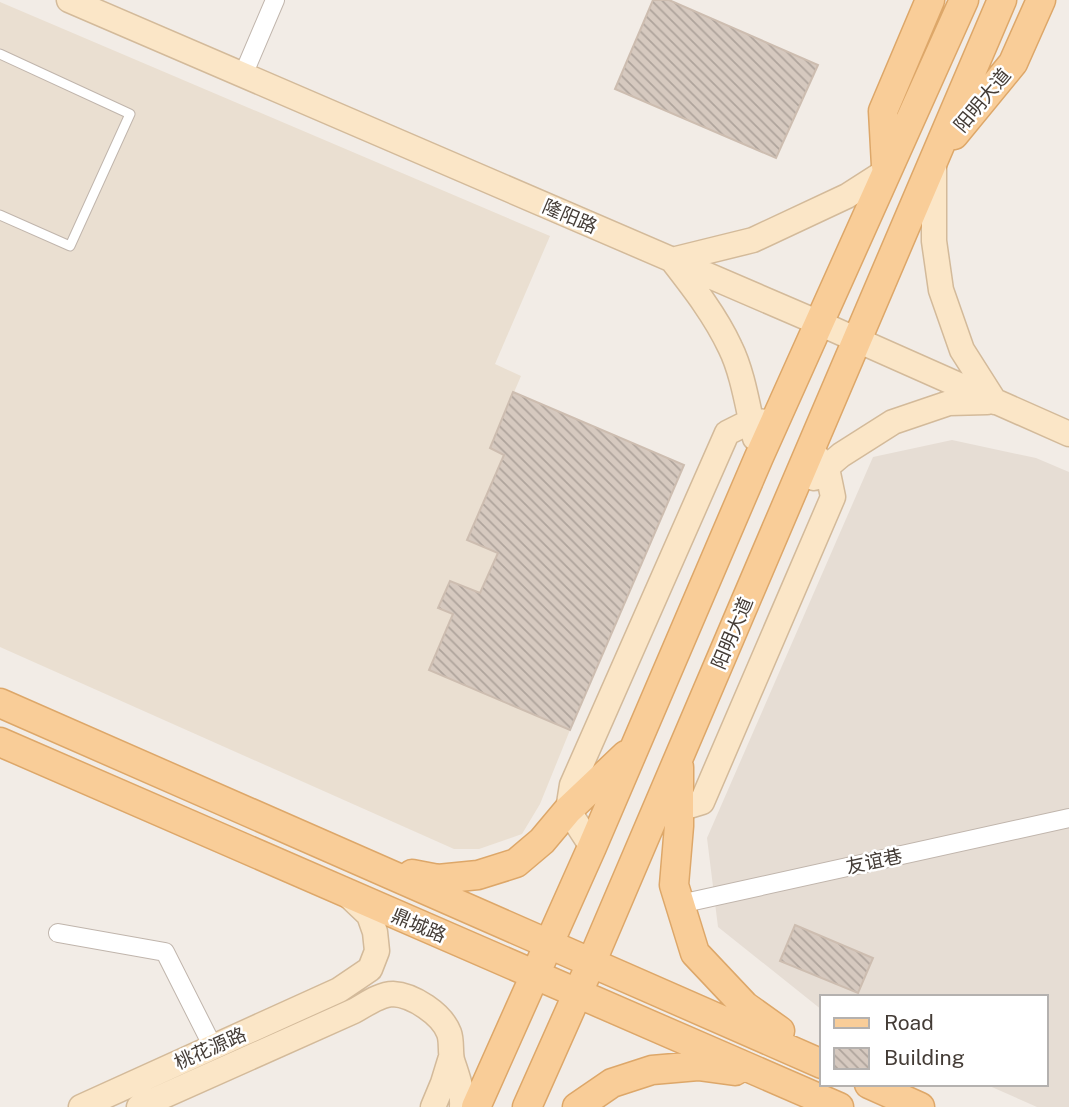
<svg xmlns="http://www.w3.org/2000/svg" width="1069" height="1107" viewBox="0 0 1069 1107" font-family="'Public Sans','Noto Sans SC',sans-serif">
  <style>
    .residential { fill: #e6ddd4 }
    .education { fill: #eadfd1 }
    .building { fill: url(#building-back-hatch); stroke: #cdbdb0; stroke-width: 2 }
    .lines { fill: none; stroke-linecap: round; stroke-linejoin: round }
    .lane-casing { stroke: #c0b5ac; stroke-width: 11 }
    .street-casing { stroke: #c0b5ac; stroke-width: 20 }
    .secondary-casing { stroke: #d3ba9a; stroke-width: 27 }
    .primary-casing { stroke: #dda769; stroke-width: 31 }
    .lane { stroke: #fff; stroke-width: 9 }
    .street { stroke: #fff; stroke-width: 18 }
    .secondary { stroke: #fbe6c7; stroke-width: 24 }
    .primary { stroke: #f9cd98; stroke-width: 28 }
    .labels { text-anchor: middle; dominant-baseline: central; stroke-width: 5; stroke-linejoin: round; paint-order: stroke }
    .street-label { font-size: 19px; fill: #443c36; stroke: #fff }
  </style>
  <defs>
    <pattern id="building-back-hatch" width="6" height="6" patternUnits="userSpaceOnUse" patternTransform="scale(1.75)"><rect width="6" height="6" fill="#d6c9bf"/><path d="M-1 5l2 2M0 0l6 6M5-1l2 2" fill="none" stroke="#afa49c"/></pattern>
  </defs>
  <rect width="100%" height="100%" fill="#f2ece6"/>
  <path class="residential" d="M952,440l84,18 33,14v635h-32l-52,-23h61v-87h-224v13l-104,-83 -11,-89 166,-381z"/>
  <path class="education" d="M0,2l550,234 -55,128 26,12 -31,72 14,7 -37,85 31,13 -18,40 -30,-12 -11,27 14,6 -24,56 141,60 -30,74 -18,30 -43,15h-25l-454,-202z"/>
  <path class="building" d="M653,0h16l149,65 -42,93 -161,-69z
    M513,392l171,73 -114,265 -141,-60 24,-56 -15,-6 12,-27 30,12 18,-40 -31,-13 37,-85 -14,-7z
    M795,925l78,33 -15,35 -78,-32z"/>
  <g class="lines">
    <defs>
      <path id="lane" d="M0,54l130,60 -60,132 -70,-31"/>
      <path id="street" d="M243,75l32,-75
        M680,904l389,-86
        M58,933l107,19 48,95"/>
      <path id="secondary" d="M69,0l750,323 250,111
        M934,161v80l7,49 21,60 33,52
        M755,438c-7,-29 -12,-65 -25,-91 -15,-32 -37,-60 -58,-87l81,-20 94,-44 39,-25
        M814,478l27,-23 52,-33 56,-19 38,-1
        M662,812l17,-3 23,-7 131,-305 -6,-29 -17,-19
        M592,847l-24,-37 4,-25 155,-352 24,-12 23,1
        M81,1107l258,-117 31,-21 7,-18 -2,-19 -6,-17 -20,-19
        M139,1107l215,-96c11,-6 26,-17 39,-17 20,1 49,20 56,39 3,8 1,18 3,27 5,16 11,30 10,47
        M433,1107l10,-24 8,-26"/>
      <path id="primary" d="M954,135l59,-72 28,-63
        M886,166l-3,-55 47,-111
        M0,703l822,361
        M0,742l839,365
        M679,767v59l-5,59 21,68 50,53 35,25
        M412,874l26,5 40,-4 38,-12 26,-22 26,-31 58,-55
        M869,1084l51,23
        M476,1107l116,-260 167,-390 205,-457
        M527,1107l65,-146 410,-961
        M577,1107l35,-24 40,-13 46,-4 37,5"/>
    </defs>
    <use href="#lane" class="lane-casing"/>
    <use href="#street" class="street-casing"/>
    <use href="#secondary" class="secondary-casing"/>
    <use href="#primary" class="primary-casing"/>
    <use href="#lane" class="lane"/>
    <use href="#street" class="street"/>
    <use href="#secondary" class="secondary"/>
    <use href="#primary" class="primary"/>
  </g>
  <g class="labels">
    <g class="street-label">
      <text transform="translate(982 100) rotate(-50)">阳明大道</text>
      <text transform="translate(570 216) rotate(23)">隆阳路</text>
      <text transform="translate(732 633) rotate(-67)">阳明大道</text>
      <text transform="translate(874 861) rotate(-12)">友谊巷</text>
      <text transform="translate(419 925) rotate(23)">鼎城路</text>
      <text transform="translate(210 1048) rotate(-24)">桃花源路</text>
    </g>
  </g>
  <rect x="820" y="995" width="228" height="91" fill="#ffffff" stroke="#b4b1af" stroke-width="2"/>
  <rect x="834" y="1018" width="35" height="10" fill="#f9cd98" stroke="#b4b1af" stroke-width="2"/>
  <text x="884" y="1030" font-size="21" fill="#443c36">Road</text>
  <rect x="834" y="1048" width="35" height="21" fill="url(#building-back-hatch)" stroke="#b4b1af" stroke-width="2"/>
  <text x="884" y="1065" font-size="21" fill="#443c36">Building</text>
</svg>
